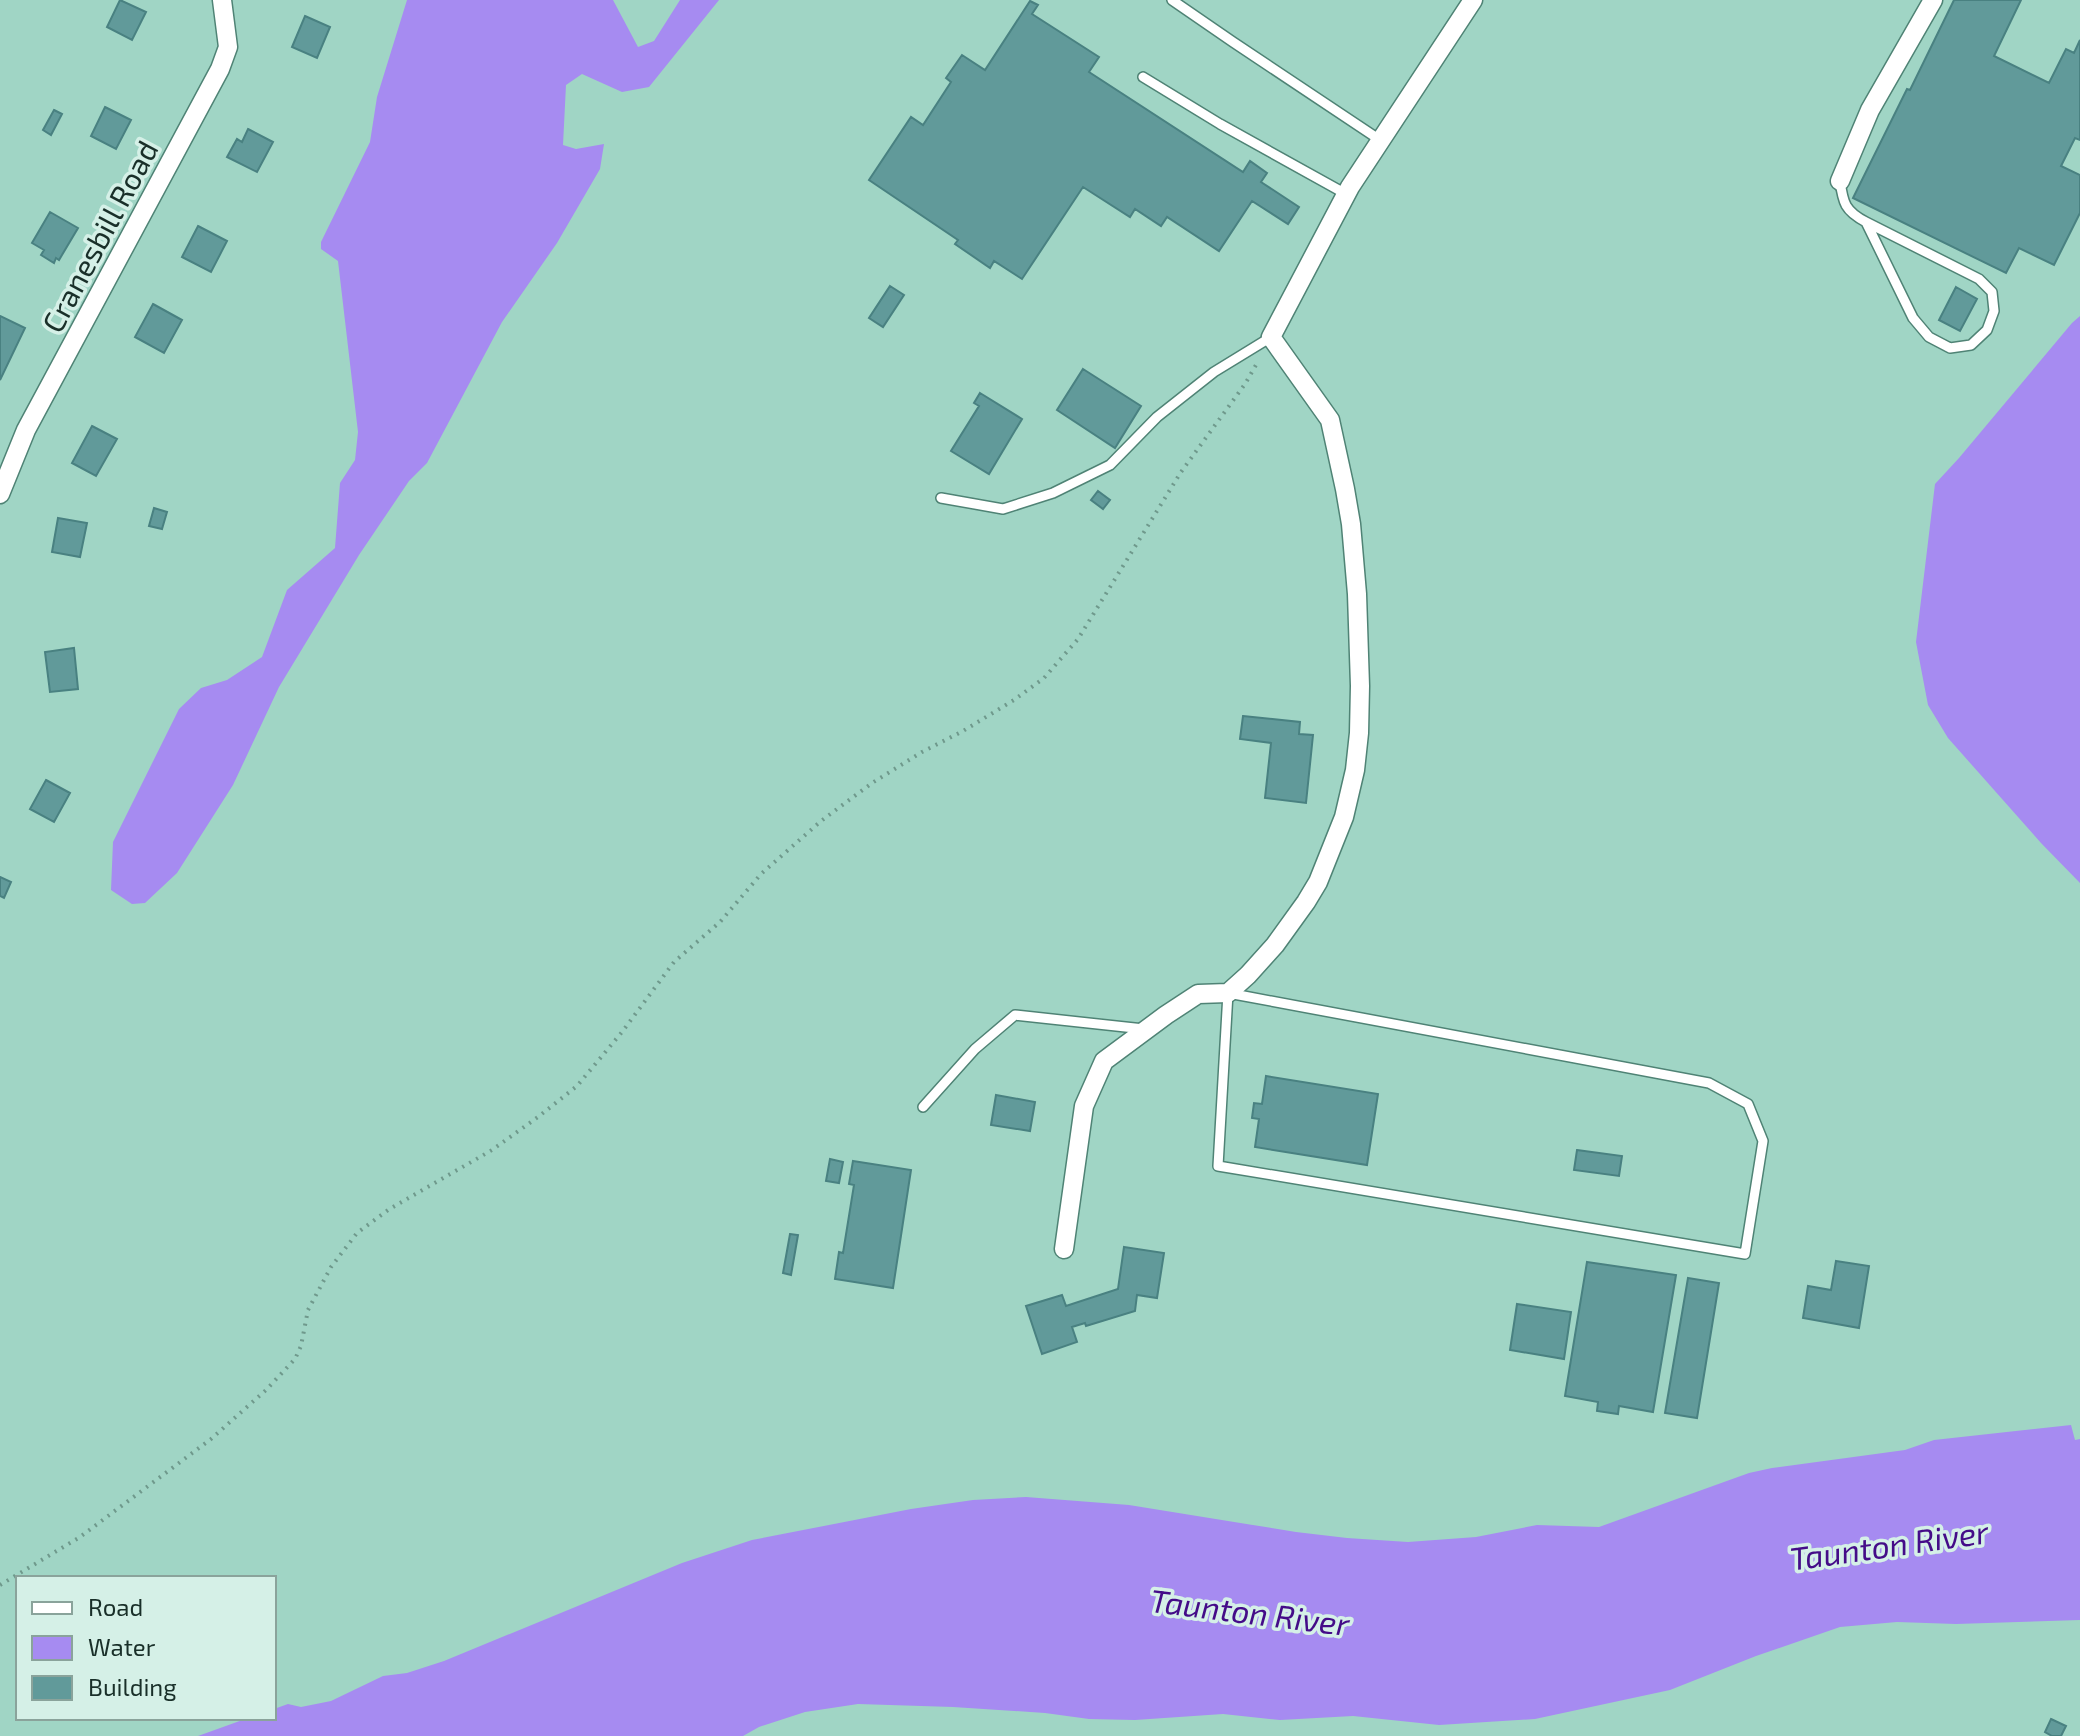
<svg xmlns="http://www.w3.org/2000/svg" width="2080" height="1736" viewBox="0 0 2080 1736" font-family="'Exo 2',sans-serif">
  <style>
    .water { fill: #a68bf1 }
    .building { fill: #619a9a; stroke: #498181; stroke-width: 2 }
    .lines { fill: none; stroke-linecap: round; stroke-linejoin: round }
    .lane-casing { stroke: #4f8375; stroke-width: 12 }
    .street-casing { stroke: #4f8375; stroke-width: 21 }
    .path { stroke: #6f998c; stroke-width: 4; stroke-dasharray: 2 6; stroke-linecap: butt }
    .lane { stroke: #fff; stroke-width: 9 }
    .street { stroke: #fff; stroke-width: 18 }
    .labels { text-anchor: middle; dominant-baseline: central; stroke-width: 7; stroke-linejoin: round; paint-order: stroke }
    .street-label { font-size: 30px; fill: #192f29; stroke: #d5f0e7 }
    .water-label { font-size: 32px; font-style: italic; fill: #440c88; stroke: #d5f0e7 }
  </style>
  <rect width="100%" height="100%" fill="#a0d5c5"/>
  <path class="water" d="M407,0h206l25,47 16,-6 26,-41h39l-70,87 -27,5 -40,-18 -16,11 -3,60 13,4 28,-5 -4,25 -43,74 -55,79 -75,141 -18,18 -50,74 -80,132 -46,98 -56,88 -32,30 -13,1 -21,-14 2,-48 66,-133 22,-21 26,-8 35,-23 25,-67 48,-42 5,-65 15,-23 3,-28 -20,-171 -17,-12v-7l49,-100 7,-45z
    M2080,316v567l-39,-40 -93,-105 -20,-33 -12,-63 19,-158 24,-26 113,-135z
    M2071,1425l4,15 5,-1v181l-124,4 -59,-2 -57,5 -84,29 -86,34 -135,29 -96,6 -86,-9 -73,4 -57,-6 -88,6 -46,-1 -44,-6 -92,-6 -95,-3 -53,8 -46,15 -16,9h-545l50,-18h26v-9l14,-5 13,3 30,-6 52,-25 24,-3 37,-12 238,-98 70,-23 159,-31 62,-9 53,-3 103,8 167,27 51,6 61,4 68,-5 61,-12 62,2 150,-54 23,-5 133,-18 29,-10z"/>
  <path class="building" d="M120,0l26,12 -14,28 -25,-13z
    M1954,0h67l-27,56 55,27 17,-34 8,4 6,-13v100l-5,-2 -14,28 19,9v38l-26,52 -35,-17 -13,25 -153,-75 54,-109 3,1z
    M1030,1l8,4 -6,9 67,43 -10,15 154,100 7,-11 17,12 -6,9 38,25 -11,17 -36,-23 -33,50 -52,-34 -6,9 -26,-17 -5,8 -47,-30 -61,92 -28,-18 -4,7 -35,-24 3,-4 -89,-60 42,-63 12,8 28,-43 -5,-4 16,-23 23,15z
    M305,16l25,11 -13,31 -25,-11z
    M105,107l26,13 -15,29 -25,-13z
    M54,110l8,4 -11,21 -8,-5z
    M248,129l25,13 -16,30 -30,-15 10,-18 5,3z
    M50,212l28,16 -19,32 -3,-2 -2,5 -13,-8 3,-5 -12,-7z
    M198,226l29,15 -16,31 -29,-15z
    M890,286l14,9 -21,32 -14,-9z
    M1956,287l21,12 -17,32 -21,-11z
    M153,304l29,16 -18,33 -29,-16z
    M0,316l25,12 -25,52z
    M1083,369l58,37 -26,42 -58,-38z
    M980,393l42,26 -33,55 -38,-23 28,-45 -5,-3z
    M92,426l25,13 -21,37 -24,-13z
    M1098,491l12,9 -7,9 -12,-9z
    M154,508l13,4 -5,17 -13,-3z
    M58,518l29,5 -7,34 -28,-5z
    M74,648l4,41 -28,3 -5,-40z
    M1243,716l57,6 -1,12 14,1 -7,68 -41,-5 6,-55 -31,-4z
    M46,780l24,13 -16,29 -24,-13z
    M0,877l11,5 -7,16 -4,-2z
    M1266,1076l112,18 -11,71 -112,-18 4,-28 -7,-1 2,-15 8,1z
    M996,1095l39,7 -5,29 -39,-6z
    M1577,1150l45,6 -3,20 -45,-6z
    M830,1159l13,3 -4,21 -13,-2z
    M853,1161l58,9 -18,118 -58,-9 4,-27 4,1 11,-68 -5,-1z
    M790,1234l8,1 -7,40 -8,-2z
    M1124,1247l40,6 -7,45 -20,-3 -2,16 -49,15 -1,-3 -13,4 5,15 -35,12 -16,-48 36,-11 4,11 52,-17z
    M1836,1261l33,5 -10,62 -56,-10 5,-32 23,4z
    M1587,1262l89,13 -23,137 -34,-6 -1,8 -21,-3 1,-9 -33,-6z
    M1688,1278l31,5 -22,135 -32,-5z
    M1517,1304l54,8 -7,47 -54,-9z
    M2051,1719l15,7 -5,10h-9l-7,-4z"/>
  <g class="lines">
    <defs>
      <path id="lane" d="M1172,0l61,42 147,98
        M1143,77l77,47 126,70
        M1840,181c3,22 5,30 26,41l113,57 13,13 2,19 -7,19 -16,15 -21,3 -21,-11 -16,-19 -47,-96
        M941,498l62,11 50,-16 57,-28 47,-48 57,-45 57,-35
        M1228,993l481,90 39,21 15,37 -18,113 -527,-88z
        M923,1107l52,-58 40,-34 129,14"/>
      <path id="street" d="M1840,181l30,-71 63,-110
        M0,494l26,-64 194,-361 8,-22 -6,-47
        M1064,1249l20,-143 20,-45 62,-46 32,-21 30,-1 20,-18 27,-30 31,-43 12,-20 26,-65 11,-47 4,-37 1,-47 -3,-92 -6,-70 -6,-35 -15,-69 -59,-83 79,-150 123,-187"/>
    </defs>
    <use href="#lane" class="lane-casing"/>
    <use href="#street" class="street-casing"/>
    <path class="path" d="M0,1585l80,-48 131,-98 55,-49 29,-31 6,-13 7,-36 23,-43 26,-34 31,-23 104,-60 46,-33 39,-31 45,-54 52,-70 46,-40 41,-48 60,-53 51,-38 50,-31 41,-21 51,-31 30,-22 34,-39 103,-167 64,-88 11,-19"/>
    <use href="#lane" class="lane"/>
    <use href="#street" class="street"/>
  </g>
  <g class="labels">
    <g class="street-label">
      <text transform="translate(99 236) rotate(-62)">Cranesbill Road</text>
    </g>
    <g class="water-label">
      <text transform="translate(1889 1544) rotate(-8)">Taunton River</text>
      <text transform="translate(1250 1611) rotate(7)">Taunton River</text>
    </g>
  </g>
  <rect x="16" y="1576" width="260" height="144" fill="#d5f0e7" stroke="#8aa39b" stroke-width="2"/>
  <rect x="32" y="1602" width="40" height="12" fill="#ffffff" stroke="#8aa39b" stroke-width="2"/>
  <text x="88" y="1616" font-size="24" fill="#192f29">Road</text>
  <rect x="32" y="1636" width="40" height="24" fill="#a68bf1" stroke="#8aa39b" stroke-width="2"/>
  <text x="88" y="1656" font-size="24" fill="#192f29">Water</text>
  <rect x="32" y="1676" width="40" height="24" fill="#619a9a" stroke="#8aa39b" stroke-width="2"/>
  <text x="88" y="1696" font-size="24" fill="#192f29">Building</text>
</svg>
